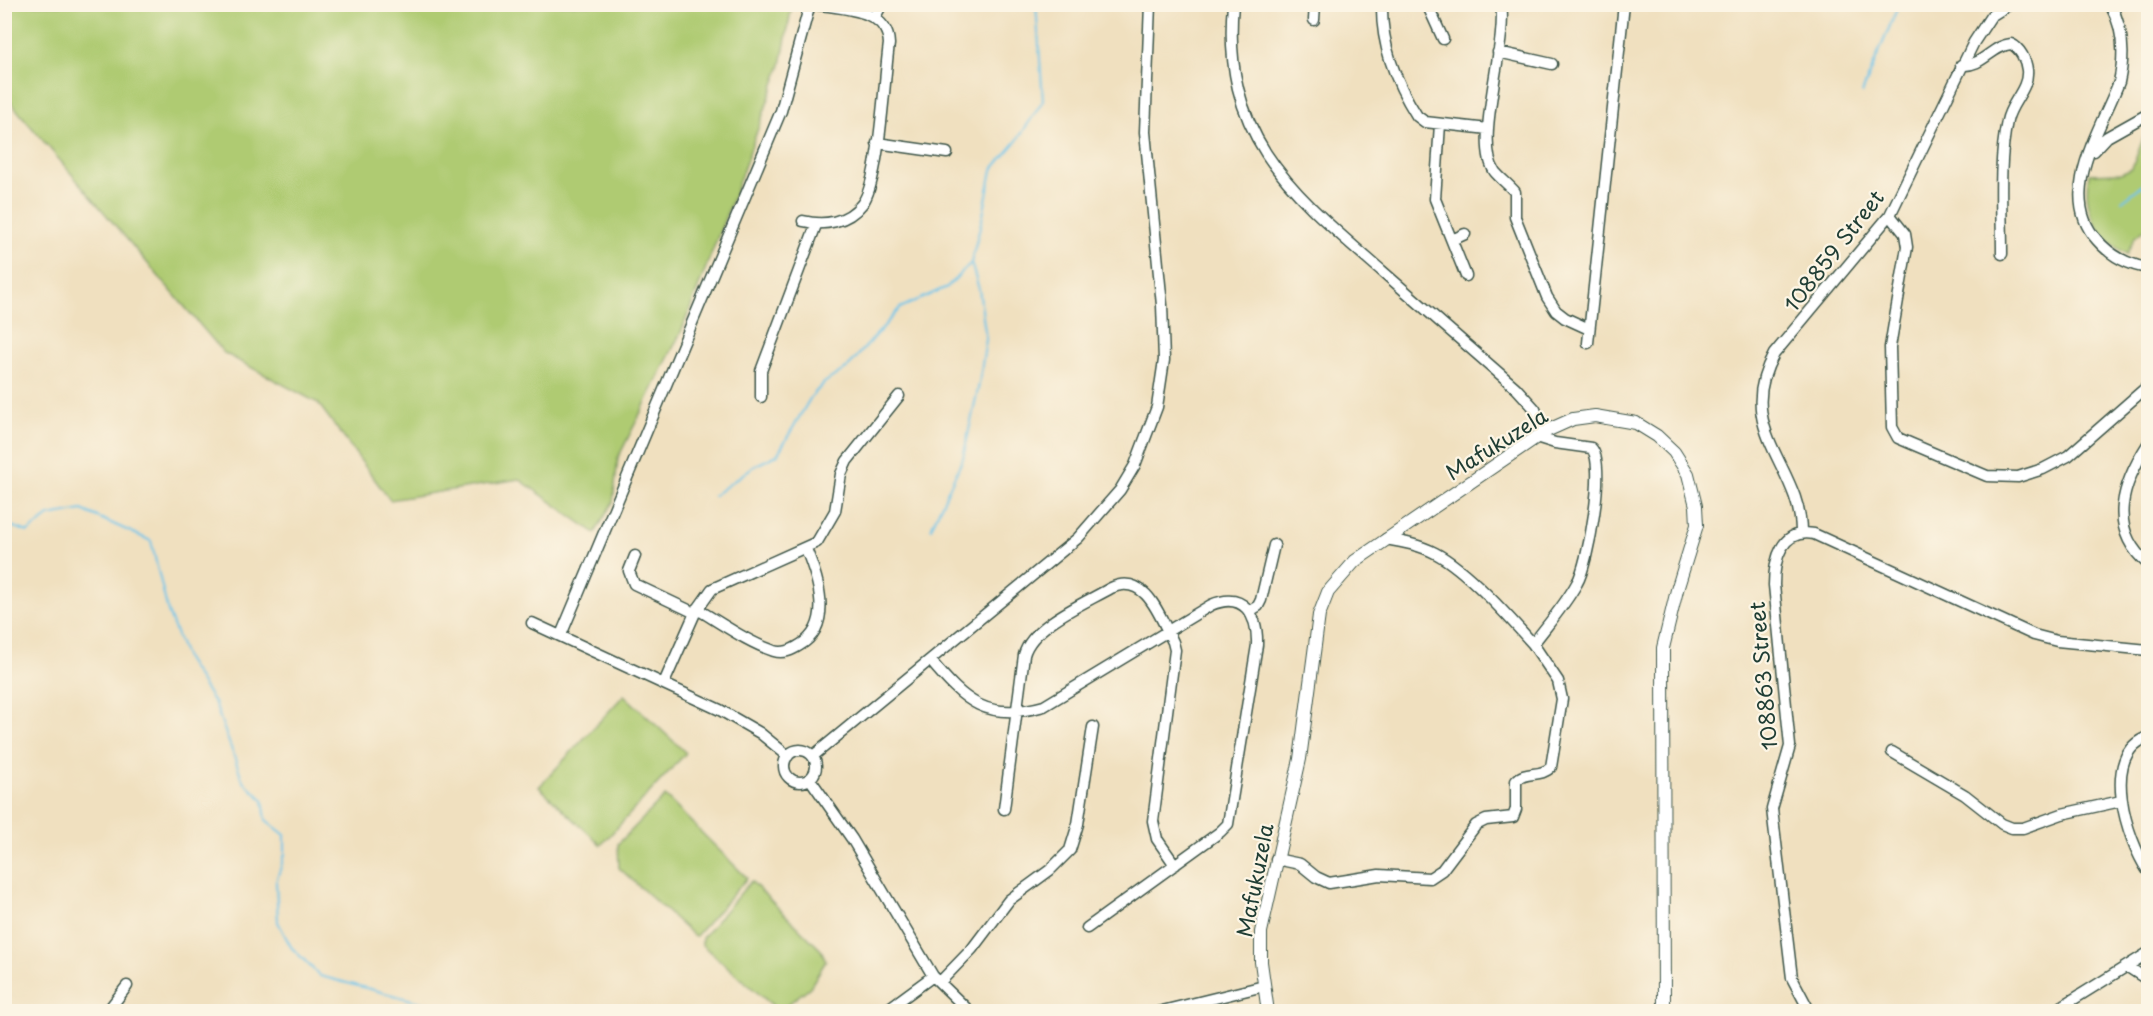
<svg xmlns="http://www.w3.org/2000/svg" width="2153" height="1016" viewBox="0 0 2153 1016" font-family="'Playpen Sans',sans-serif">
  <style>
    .green { fill: #afcb72; stroke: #678453; stroke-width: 1.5 }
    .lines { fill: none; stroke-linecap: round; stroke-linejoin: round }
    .stream { stroke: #6cc4ea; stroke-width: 2 }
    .minor-casing { stroke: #3e5549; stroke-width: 13 }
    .major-casing { stroke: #3e5549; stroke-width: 14 }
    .minor { stroke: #fff; stroke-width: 10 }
    .major { stroke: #fff; stroke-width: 12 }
    .labels { text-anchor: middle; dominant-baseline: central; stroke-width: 4.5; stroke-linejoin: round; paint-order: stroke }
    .street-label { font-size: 21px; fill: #1f3d34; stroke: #fcf5e5 }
  </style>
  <rect width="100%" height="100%" fill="#fcf5e5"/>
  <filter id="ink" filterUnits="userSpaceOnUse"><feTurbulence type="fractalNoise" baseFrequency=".0167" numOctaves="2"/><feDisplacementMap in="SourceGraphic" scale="12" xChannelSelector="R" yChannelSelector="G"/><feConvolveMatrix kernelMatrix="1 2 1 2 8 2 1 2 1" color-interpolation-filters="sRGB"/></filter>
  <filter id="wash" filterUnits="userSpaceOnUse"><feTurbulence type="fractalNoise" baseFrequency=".008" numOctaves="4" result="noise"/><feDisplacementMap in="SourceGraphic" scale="24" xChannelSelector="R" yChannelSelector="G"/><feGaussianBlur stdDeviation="1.35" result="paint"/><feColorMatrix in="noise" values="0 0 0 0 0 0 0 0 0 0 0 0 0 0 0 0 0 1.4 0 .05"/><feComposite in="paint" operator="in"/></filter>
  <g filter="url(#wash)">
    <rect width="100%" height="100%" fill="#f0e0bf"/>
    <path class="green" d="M4,5h788l-11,60 -47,130 -53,137 -63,126 -5,44 -18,31 -76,-54 -129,21 -72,-97 -94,-50 -219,-257z
      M2148,126v101l-13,10 -8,17c-31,-16 -45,-46 -38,-80l32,-1 11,-5z
      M624,695l62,58 -85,92 -62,-58z
      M665,796l82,82 -52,59 -76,-69 -1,-24z
      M751,881l70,69 5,11 -16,26 -31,24 -77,-66v-7z"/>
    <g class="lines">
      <path class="stream" d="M1862,93l37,-89
        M2122,201l26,-20
        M713,496l41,-30 23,-11 34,-58 13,-14 24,-16 52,-59 47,-21 23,-23
        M4,518l7,8 17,6 21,-16 33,-6 69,31 17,71 18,47 29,45 28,77 20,19 3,20 19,15v19l-9,28 2,40 13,25 29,29 138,36
        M931,528l32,-70 16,-74 7,-45 -7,-50 -8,-26 12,-48 9,-45 24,-28 27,-41 -7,-97"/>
    </g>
  </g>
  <g filter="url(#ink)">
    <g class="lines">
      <defs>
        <path id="minor" d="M1233,4c-12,133 59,189 149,267 45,39 89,78 134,117l19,21 9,23
          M1382,4c-1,40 14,79 35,112l8,6 63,7
          M1427,4l16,35
          M1501,4c7,41 -28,137 -6,168 6,7 14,13 20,20v25l32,80 9,14 9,7 24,11
          M2110,4c14,25 15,51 9,78 -18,47 -63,113 -22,158 14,16 31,25 51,28
          M875,17l7,-13
          M1314,20l1,-16
          M1498,52l54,12
          M1961,65c22,2 30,-19 50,-21 9,4 15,16 16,26 2,19 -17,33 -20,51 -9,43 -5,89 -5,133
          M1440,124l-5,75 31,77
          M877,143l70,10
          M2094,151l13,-14 41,-23
          M1890,215l15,19 2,13 -17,100 2,80 6,11 89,38 31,1 25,-8 25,-13 80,-70
          M803,221c21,5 44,2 59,-17 18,-23 22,-125 27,-160 -1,-36 -47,-35 -75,-40
          M1452,240l13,-6
          M1588,343l36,-339
          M761,397v-26l55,-146
          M2148,444c-25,39 -42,84 0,120
          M1801,533c1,-66 -69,-104 -27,-179l116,-139 84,-173 17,-26 19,-12
          M1386,539c17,3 34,6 49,14 31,16 74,64 98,91 15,-20 32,-39 44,-61 11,-18 30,-122 14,-135l-36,-5 -19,-6
          M635,556l-6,15 5,13 61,29
          M697,609c24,14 50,33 77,42 10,3 18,-1 26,-6 34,-20 18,-67 6,-96
          M1250,611l8,-5 3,-6 13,-55
          M532,623l188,87 40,23 28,23
          M561,635l220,-524 29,-107
          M930,660c35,42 57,62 114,46l167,-101c33,-14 47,10 46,40l-29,179 -8,8 -133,96
          M664,683l31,-70 17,-24 105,-47 18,-31 6,-37 6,-13 52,-65
          M2148,737c-49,17 -21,103 0,134
          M784 766a16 16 0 1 1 32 0a16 16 0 1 1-32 0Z
          M1892,752l73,43 37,29 10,4h11l39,-14 59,-13
          M813,756l265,-218 42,-48 15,-25 22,-58 7,-47 -2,-55 -17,-173 5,-128
          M810,779l42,60 81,137 37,36
          M1004,809l20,-154c8,-30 61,-52 87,-67 35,-16 49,29 62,54l2,8 -22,171 4,18 18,26
          M1276,859l24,5 16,13 13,6 50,-8 51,3 12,-8 34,-45 10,-5 27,-3 3,-8v-28c9,-11 25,-3 35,-14l11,-68 -4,-18 -25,-37
          M2128,967l20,13
          M940,982l32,-33 37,-49 41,-30 20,-20 8,-26 15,-97
          M107,1012l20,-26
          M884,1012l49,-36
          M1158,1012l106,-26
          M1810,1012l-18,-34 -20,-169 18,-63 -16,-161c0,-25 7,-57 40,-51l220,101 23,6 91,9
          M2053,1012l95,-59"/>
        <path id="major" d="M1268,1012l-7,-50v-30l39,-173 19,-144 9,-23 27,-31 189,-129 29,-13 22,-3 41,7 21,13 17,16 14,22 8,32 1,19 -20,65 -14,58 1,364"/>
      </defs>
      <use href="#minor" class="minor-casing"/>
      <use href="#major" class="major-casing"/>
      <use href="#minor" class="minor"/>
      <use href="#major" class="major"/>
    </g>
  </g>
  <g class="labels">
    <g class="street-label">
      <text transform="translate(1833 250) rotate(-52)">108859 Street</text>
      <text transform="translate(1496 443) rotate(-32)">Mafukuzela</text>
      <text transform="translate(1762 676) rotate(-95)">108863 Street</text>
      <text transform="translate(1254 880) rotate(-79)">Mafukuzela</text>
    </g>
  </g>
  <rect width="2153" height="1016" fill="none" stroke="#fcf5e5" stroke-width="24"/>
</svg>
